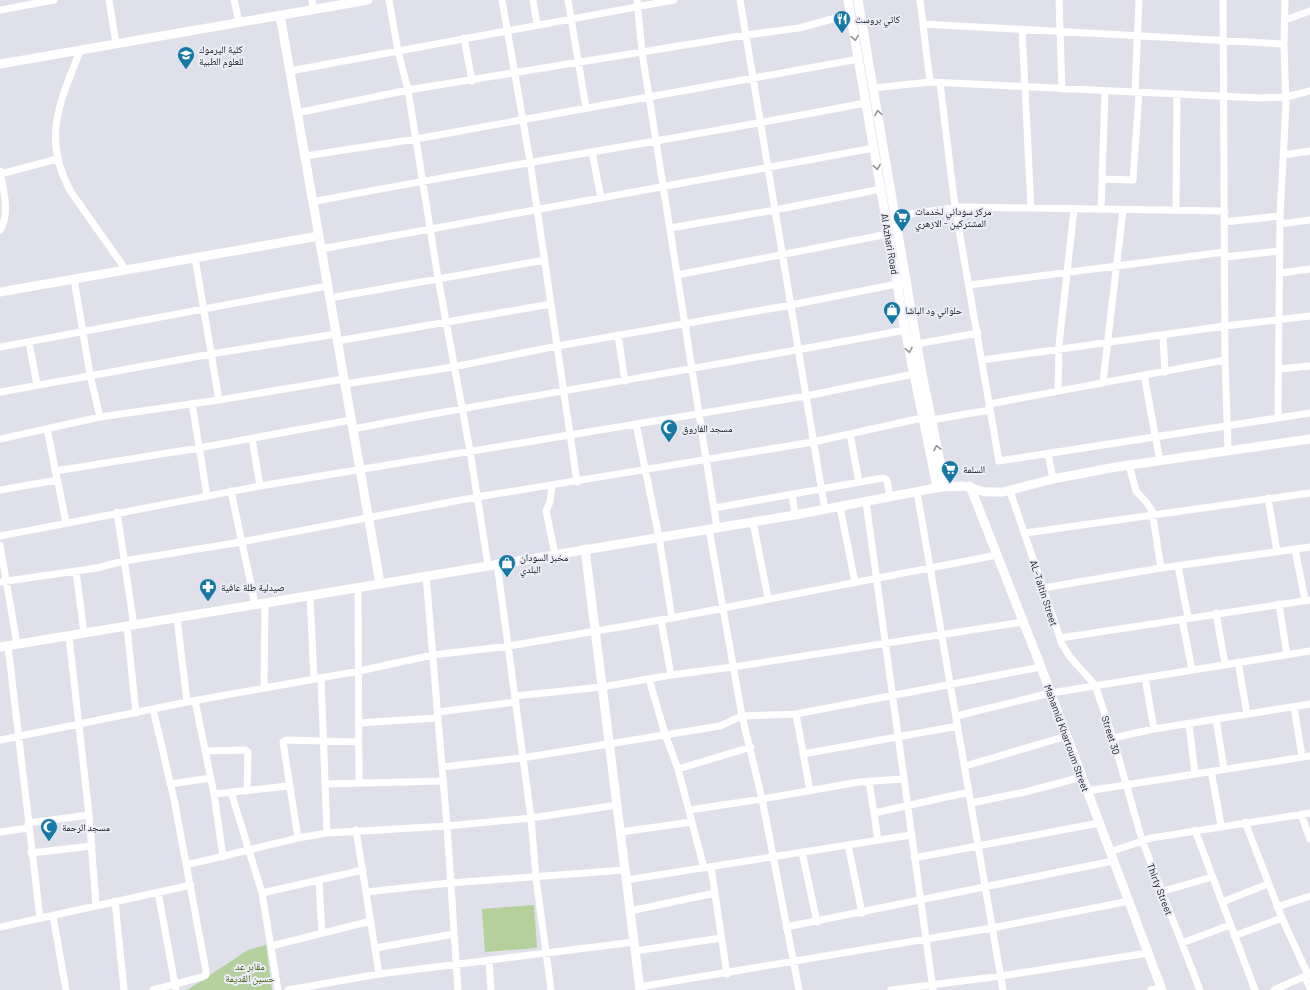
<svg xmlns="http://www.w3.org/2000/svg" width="1310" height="990" viewBox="0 0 1310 990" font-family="Barlow,'Noto Naskh Arabic',sans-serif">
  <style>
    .green { fill: #b4d09d }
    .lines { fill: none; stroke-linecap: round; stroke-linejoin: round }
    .minor { stroke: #fff; stroke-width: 7 }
    .tertiary { stroke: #fff; stroke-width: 9 }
    .oneway { stroke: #959697 }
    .labels { text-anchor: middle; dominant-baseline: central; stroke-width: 4; stroke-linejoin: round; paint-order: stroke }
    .poi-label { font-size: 10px; fill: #141518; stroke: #ecedf7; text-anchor: start }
    .street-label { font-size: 10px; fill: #141518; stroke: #ecedf7 }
    .park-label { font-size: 10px; fill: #385e02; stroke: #ecedf7 }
  </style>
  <rect width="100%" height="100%" fill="#dfe0ea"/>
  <path class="green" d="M534,905l3,43 -52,4 -3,-43z
    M266,945l6,45h-85l61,-40z"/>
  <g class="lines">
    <path class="minor" d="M109,0l7,44
      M234,0l5,22
      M312,0l1,10
      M389,0l9,51 10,39 30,188 32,173 18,114
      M502,0l28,161 47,321
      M533,0l4,25
      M568,0l18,108
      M637,0l5,52 75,476
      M740,0l85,510
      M920,0l10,82
      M1059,0l3,89
      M1223,0l2,360 3,90
      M0,10l54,-10
      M1285,20l25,-9
      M924,24l360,20
      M1022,29l9,179
      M464,38l8,43
      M81,49c-21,52 -40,90 -10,143l55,78
      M290,71l384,-71
      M940,83l15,124 44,254 311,-48
      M874,88l56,-6 329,16 27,-1 24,-6
      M1135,92l4,-92
      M297,113l111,-23 338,-55 53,-7 52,-14
      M592,152l9,46
      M1283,155l27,-4
      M305,156l111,-17 443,-80
      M0,171c3,19 11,42 0,59
      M0,174l57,-15
      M1102,179l31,1 6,-87
      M312,202c184,-36 369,-63 553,-99
      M1101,210l4,-119
      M1176,211l1,-116
      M896,216l63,-9 266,4
      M1224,222l56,-6
      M1280,224l30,-4
      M670,228l105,-18 106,-21
      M321,249l553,-101
      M1225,257l55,-6
      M195,258l24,142
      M1280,273l30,-4
      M677,275l211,-41
      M74,279l16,96 10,42
      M969,285l256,-33
      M330,298l215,-38
      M618,335l7,46
      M1163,335l2,37
      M337,341l214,-37
      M29,342l8,43
      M917,344l61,-11
      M0,347l327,-61
      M982,360l243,-34 85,-10
      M1279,369l31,-3
      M1144,375l16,86
      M1103,382l20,-172
      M345,384l108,-17 104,-21 234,-41 116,-23
      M1058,391l1,-46 15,-136
      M0,392l211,-38 125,-20
      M192,403l15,93
      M989,404l236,-44
      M1278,418l2,-202 6,-111 -2,-61 1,-44
      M931,420l59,-10
      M636,424l23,113 13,81
      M47,429l19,93
      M353,429c183,-35 368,-64 552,-99
      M850,434l9,48
      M252,438l8,48
      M0,439l100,-22 119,-17 125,-21
      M1048,454l5,25
      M1129,465l7,26 11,12 5,8 9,57
      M55,471l144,-23 152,-28
      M552,486l-2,16 -4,9 9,43
      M0,490l57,-10
      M231,491l24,113
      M1010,491l52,153 8,13 25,28 18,53 29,102 58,150
      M917,492l86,498
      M792,494l3,21
      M1268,498l9,54
      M866,502l67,488
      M840,507l15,75
      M714,508l169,-30 4,2 3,18
      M117,512l17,114
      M753,522l15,76
      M709,529l33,187 20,83 37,191
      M1025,533l285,-40
      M0,536l260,-50 546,-90 108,-22
      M0,545l17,99
      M1295,549l10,51
      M497,563l34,255 5,60 15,112
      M1178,566l10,52
      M76,571l8,63
      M426,575l21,251 11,164
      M0,582l97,-14 27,-7 117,-19 236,-45 336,-55 109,-24
      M358,588l1,194
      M1043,588l118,-20 149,-21
      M310,596l4,83
      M1279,604l8,51
      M1216,613l9,51
      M177,618l10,84
      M1182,619l10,51
      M661,620l10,55
      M127,627l9,86
      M69,636l20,179 7,90
      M1060,638l250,-38
      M8,646l32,272
      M1238,662l9,52
      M321,678l6,155
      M1145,678l9,51
      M649,679l16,55 13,35 26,99
      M264,688l1,-85
      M515,696l87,-9 69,-12 62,-8 290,-45
      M195,701l19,93 9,63
      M1294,707l8,50
      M153,709l21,90 32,172v4l-4,2 -49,13
      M438,712l78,-10
      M796,714l14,77
      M956,716l95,-23 259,-42
      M1216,719l8,50
      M359,723l79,-5
      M1189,724l6,50
      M1113,738l41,-9 156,-25
      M0,740l187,-38 172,-31 74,-16 76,-9 163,-28 325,-63
      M205,751l40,-1 3,2 -1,39
      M803,754l155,-28
      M965,766l102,-30
      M442,767l80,-9 198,-32 22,-10 54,-2 245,-47
      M678,769l73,-22
      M1211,771l10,54
      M869,781l9,59
      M170,784l41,-6
      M325,784l118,-3
      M1087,791l223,-35
      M231,792l31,101 16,97
      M214,794l74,-8
      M971,803l54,-11 57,-15
      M689,810l73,-11 97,-17 44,-3
      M874,813l95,-21
      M1301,814l9,25
      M1245,822l37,96 26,57
      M28,823l61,-8
      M356,830l23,144
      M1195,830l60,160
      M0,832l29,-4
      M620,832l72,-10
      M298,838l-15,-96 3,-2 73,2
      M848,845l14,68
      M802,852l15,70
      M1110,852l41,-14 159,-25
      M31,853l61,-7
      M914,858l185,-35
      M186,865l112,-27 29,-5 120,-7 84,-8 86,-13
      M711,867l16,107
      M626,880l285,-45
      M319,881l3,52
      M158,892l18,98
      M366,892l84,-9 175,-13
      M1160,892l52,-15
      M262,893l101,-23
      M115,901l9,89
      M1222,902l46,-18
      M1277,907l33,-11
      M630,911l85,-18
      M53,916l13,74
      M0,927l191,-42
      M786,927l327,-66
      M1234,936l48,-18
      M1182,943l48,-18
      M271,946l100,-25
      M375,948l79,-14
      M635,951l86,-13
      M489,960l2,30
      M1305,977l5,11
      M639,987l353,-59 137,-27
      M288,990l91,-16 255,-32
      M891,990l110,-14 147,-23
      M1151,990l10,-2
      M1274,990l36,-16"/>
    <path class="tertiary" d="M848,0l57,330 32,157
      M858,0l64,374 23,112
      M280,15l100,568
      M0,64l368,-64
      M0,292l319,-56
      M970,486l71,181 121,323
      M585,549l55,441
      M0,647l795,-132 146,-28 23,-1 22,6h17l50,-13 63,-12 194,-28"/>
  </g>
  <defs><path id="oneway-chevron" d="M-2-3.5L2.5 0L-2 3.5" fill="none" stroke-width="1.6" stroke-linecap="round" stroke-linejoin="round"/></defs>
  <g class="oneway">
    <use href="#oneway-chevron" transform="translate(855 38) rotate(80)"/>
    <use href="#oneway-chevron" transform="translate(878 113) rotate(-100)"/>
    <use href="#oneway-chevron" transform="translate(877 167) rotate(80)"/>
    <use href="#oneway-chevron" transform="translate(909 350) rotate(79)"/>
    <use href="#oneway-chevron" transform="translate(937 448) rotate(-102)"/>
  </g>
  <defs>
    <symbol id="restaurant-pin" viewBox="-11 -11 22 30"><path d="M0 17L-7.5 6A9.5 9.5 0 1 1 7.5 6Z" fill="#1678a4" stroke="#ecedf7"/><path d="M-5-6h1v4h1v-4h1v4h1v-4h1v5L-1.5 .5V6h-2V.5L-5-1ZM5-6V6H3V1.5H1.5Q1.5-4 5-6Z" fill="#fff"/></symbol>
    <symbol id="university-pin" viewBox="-11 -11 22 30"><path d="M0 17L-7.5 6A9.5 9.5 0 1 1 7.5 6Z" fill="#1678a4" stroke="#ecedf7"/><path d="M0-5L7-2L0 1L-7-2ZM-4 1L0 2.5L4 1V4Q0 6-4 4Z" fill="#fff"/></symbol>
    <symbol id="supermarket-pin" viewBox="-11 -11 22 30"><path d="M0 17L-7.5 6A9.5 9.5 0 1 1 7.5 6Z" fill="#1678a4" stroke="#ecedf7"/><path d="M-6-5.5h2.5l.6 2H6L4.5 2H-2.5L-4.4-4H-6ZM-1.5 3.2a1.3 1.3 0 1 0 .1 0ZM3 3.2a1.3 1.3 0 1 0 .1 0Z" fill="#fff"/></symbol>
    <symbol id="shop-pin" viewBox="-11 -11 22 30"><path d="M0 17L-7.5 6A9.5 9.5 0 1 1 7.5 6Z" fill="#1678a4" stroke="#ecedf7"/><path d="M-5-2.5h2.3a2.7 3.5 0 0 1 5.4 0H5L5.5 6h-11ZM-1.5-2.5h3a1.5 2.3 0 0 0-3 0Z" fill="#fff"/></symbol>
    <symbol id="mosque-pin" viewBox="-11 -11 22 30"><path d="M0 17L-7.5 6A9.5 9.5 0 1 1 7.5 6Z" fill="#1678a4" stroke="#ecedf7"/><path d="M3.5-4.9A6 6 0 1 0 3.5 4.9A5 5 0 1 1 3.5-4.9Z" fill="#fff"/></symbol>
    <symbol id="pharmacy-pin" viewBox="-11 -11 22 30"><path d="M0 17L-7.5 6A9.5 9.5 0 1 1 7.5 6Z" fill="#1678a4" stroke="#ecedf7"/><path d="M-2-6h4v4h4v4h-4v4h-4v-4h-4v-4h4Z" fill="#fff"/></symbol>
  </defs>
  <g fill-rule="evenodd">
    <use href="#restaurant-pin" x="832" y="9" width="20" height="27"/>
    <use href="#university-pin" x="176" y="45" width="20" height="27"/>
    <use href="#supermarket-pin" x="892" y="207" width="20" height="27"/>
    <use href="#shop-pin" x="882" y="300" width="20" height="27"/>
    <use href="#mosque-pin" x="659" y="418" width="20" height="27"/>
    <use href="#supermarket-pin" x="940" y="459" width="20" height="27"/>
    <use href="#shop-pin" x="497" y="553" width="20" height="27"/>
    <use href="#pharmacy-pin" x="198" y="577" width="20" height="27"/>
    <use href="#mosque-pin" x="39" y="817" width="20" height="27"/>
  </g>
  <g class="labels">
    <g class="poi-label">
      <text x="855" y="19">كاتي بروست</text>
      <text x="199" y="49">كلية اليرموك<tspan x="199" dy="12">للعلوم الطبية</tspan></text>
      <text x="915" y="211">مركز سوداني لخدمات<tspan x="915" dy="12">المشتركين - الازهري</tspan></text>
      <text x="905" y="310">حلواني ود الباشا</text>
      <text x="682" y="428">مسجد الفاروق</text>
      <text x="963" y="469">السلمة</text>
      <text x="520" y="557">مخبز السودان<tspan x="520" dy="12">البلدي</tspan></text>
      <text x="221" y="587">صيدلية طلة عافية</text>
      <text x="62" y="827">مسجد الرحمة</text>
    </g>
    <g class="street-label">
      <text transform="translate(890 244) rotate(80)">Al Azhari Road</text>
      <text transform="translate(1044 593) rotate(72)">AL-Taltin Street</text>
      <text transform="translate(1111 735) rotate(73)">Street 30</text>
      <text transform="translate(1067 738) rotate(70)">Mahamid Khartoum Street</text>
      <text transform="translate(1160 889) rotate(69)">Thirty Street</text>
    </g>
    <g class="park-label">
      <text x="250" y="966">مقابر عد<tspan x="250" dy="12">حسين القديمة</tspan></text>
    </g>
  </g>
</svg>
